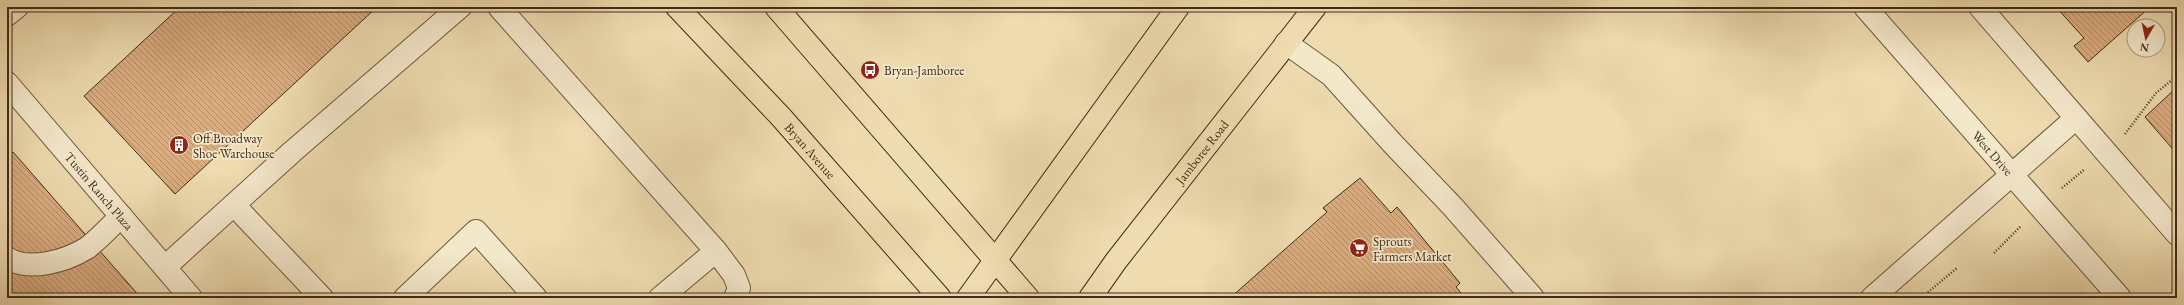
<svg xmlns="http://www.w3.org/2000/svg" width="2184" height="305" viewBox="0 0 2184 305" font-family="'EB Garamond',serif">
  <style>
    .building { fill: url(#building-back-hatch); stroke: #402b19 }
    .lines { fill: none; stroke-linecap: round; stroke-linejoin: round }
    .minor-casing { stroke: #6c573e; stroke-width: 24 }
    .major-casing { stroke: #402b19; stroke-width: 24 }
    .path { stroke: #402b19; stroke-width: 2.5; stroke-dasharray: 1 2; stroke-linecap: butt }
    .minor { stroke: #f4e8cb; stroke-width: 22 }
    .major { stroke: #eedbaf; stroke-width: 22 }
    .labels { text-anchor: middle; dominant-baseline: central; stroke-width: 3.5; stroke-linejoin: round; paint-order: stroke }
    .poi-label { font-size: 13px; fill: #402b19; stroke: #f4e8cb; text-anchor: start }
    .street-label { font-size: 13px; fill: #402b19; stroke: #f4e8cb }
  </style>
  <defs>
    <pattern id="building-back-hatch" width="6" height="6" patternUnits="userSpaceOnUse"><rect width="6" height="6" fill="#dbac7e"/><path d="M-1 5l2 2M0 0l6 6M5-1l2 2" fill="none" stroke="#b38c66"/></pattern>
  </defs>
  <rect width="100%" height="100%" fill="#eedbaf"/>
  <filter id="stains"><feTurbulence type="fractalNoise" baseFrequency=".005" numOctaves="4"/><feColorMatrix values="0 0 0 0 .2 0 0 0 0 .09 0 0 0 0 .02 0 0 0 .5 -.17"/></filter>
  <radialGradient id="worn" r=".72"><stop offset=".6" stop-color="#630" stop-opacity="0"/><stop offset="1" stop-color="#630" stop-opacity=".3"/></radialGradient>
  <path class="building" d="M180,7h197l-202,187 -91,-98z
    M2056,7h94l-62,55 -14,-16 10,-8z
    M2177,87v67l-32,-37z
    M13,152l128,146h-134v-141z
    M1360,178l31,35 6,-6 63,76 -4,4 9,11h-235l97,-86 -4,-4z"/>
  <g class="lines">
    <defs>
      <g id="minor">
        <path d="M499,7l217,244 -56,47"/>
        <path id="s1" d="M1865,7l255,291"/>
        <path d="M1980,7l197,227"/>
        <path d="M7,15l10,-8"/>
        <path d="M1286,43l45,32 62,69 60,63 80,91"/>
        <path id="s2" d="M7,83l184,215"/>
        <path d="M234,205l88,93"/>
        <path d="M716,251l18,24 5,13 -4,10"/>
        <path d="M7,258c22,14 59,3 80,-10 12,-9 23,-21 34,-32"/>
        <path d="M165,267l127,-115 168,-145"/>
        <path d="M405,298l71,-67 60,67"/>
        <path d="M1872,298l204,-180"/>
      </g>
      <g id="major">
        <path id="s3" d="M677,7l104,110 159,181"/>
        <path d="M776,7l252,291"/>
        <path d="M968,298l210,-291"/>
        <path id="s4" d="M1090,298l26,-37 199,-254"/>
      </g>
    </defs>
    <use href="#minor" class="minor-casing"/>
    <use href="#major" class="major-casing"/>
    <path class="path" d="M2125,134l31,-41 21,-17
      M2062,188l23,-19
      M1994,253l27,-27
      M1921,298l36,-30"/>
    <use href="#minor" class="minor"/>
    <use href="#major" class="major"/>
  </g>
  <defs>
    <symbol id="bus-disc" viewBox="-11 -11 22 22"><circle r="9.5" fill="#8f2418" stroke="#f4e8cb"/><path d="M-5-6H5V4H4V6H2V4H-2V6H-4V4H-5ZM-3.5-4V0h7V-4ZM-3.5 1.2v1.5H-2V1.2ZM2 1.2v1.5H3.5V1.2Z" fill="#fff"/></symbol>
    <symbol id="building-disc" viewBox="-11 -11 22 22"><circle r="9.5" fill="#8f2418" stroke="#f4e8cb"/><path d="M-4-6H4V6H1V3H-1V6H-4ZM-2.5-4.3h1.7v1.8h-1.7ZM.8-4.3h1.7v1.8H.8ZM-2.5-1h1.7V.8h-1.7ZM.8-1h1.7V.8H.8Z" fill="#fff"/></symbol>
    <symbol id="supermarket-disc" viewBox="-11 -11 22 22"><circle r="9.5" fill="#8f2418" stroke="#f4e8cb"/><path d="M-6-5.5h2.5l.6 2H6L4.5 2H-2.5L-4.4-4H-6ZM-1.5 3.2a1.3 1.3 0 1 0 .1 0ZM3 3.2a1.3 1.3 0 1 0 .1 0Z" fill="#fff"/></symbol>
  </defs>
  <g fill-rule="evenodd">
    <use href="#bus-disc" x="859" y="59" width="22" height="22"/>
    <use href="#building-disc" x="168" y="134" width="22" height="22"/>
    <use href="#supermarket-disc" x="1348" y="237" width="22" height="22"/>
  </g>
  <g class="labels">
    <g class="poi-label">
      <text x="884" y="70">Bryan-Jamboree</text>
      <text x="193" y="138">Off Broadway<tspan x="193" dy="15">Shoe Warehouse</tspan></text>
      <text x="1373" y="241">Sprouts<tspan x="1373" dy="15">Farmers Market</tspan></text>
    </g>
    <g class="street-label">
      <text stroke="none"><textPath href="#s3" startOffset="196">Bryan Avenue</textPath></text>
      <text stroke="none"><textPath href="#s4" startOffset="184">Jamboree Road</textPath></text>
      <text stroke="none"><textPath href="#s1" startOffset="194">West Drive</textPath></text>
      <text stroke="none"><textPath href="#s2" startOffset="142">Tustin Ranch Plaza</textPath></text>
    </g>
  </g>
  <rect width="2184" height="305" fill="none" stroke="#eedbaf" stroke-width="24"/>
  <rect x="8" y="8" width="2168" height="289" fill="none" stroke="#402b19" stroke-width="2"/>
  <rect x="12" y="12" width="2160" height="281" fill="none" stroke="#402b19"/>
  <g transform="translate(2146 38) rotate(189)"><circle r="19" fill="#f4e8cb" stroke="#ac9c84"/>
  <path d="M0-3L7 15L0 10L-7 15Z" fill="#8f2418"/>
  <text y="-6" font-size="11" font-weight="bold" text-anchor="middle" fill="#402b19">N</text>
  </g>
  <rect width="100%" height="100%" filter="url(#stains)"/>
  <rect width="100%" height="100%" fill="url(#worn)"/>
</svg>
